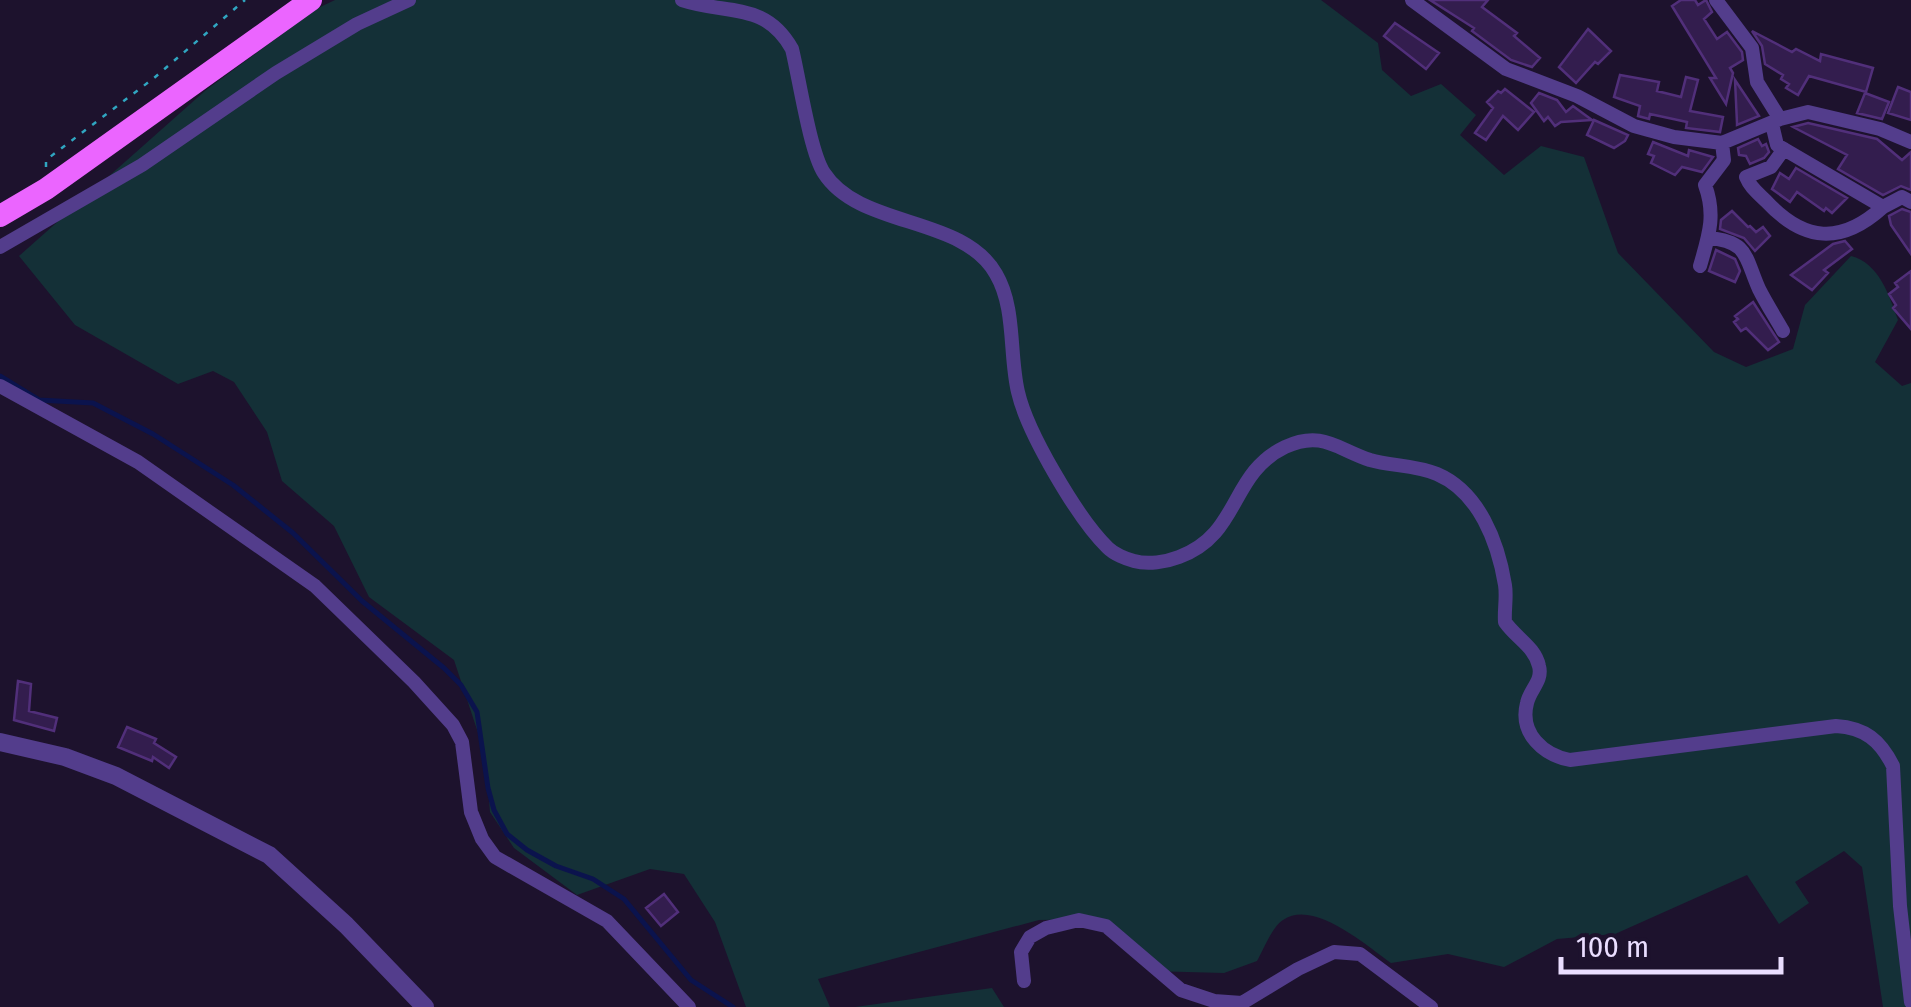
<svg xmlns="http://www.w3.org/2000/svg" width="1911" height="1007" viewBox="0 0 1911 1007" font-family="'Fira Sans Condensed',sans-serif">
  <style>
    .green { fill: #143037 }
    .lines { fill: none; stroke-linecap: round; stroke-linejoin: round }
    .stream { stroke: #0b134d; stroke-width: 5 }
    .building { fill: #331d4e; stroke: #512f7a; stroke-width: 2.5 }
    .path { stroke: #30a6c1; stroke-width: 2.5; stroke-dasharray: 5 8; stroke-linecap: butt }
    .minor { stroke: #533d8c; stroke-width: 14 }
    .tertiary { stroke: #533d8c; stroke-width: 18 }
    .primary { stroke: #eb65ff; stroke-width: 22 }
  </style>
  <rect width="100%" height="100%" fill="#1d122d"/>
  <path class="green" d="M335,0h986l57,43 4,27 29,26 30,-12 35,31 -16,20 44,40 37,-29 43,11 34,96 96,99 32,15 47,-18 12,-44 46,-49c28,7 38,39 47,64l-23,42 27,24 9,-3v624h-28l-21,-140 -18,-16 -49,31 14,21 -30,21 -32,-49 -132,59 -58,5 -53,28 -56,-13 -57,9c-26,-18 -77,-64 -108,-43 -11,7 -19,29 -26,41l-33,12 -75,-2 -57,-52 -53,1 -221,59 12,28h-84l-31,-85 -31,-48 -34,-5 -73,26 -63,-47 -24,-36 -5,-58 -31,-94 -85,-63 -35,-71 -52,-45 -15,-49 -33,-50 -21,-11 -35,13 -103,-59 -56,-69 187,-166 110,-81z
    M992,988l12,19h-149z"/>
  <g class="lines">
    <path class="stream" d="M0,376l39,24 54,3 60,31 80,51 60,48 69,68 82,67 17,17 16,27 11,76 6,22 13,24 20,16 29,16 37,13 31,20 67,81 42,27"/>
  </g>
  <path class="building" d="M1430,0h58l-6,7 35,26 -3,3 26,22 -8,9 -21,-7 -39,-29 2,-3z
    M1681,0h14l3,5 8,-5 6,12 -8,7 13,20 10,-7 15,20 1,8 -13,8 3,5 -7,31 -16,-26h6l-44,-72z
    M1395,23l44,30 -13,16 -42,-33z
    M1588,29l23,22 -13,13 -3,-2 -19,21 -17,-16z
    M1752,31l40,21 4,-3 24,12 1,-7 52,14 -7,24 -57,-16 -11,19 -12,-7 3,-4 -8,-5 2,-4 -18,-11 -3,-18z
    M1620,75l39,7 -2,9 24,6 5,-20 12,3 -8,31 33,6 -3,15 -34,-4 1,-6 -37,-8 -1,5 -11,-3 2,-10 -26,-9z
    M1735,80l24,36 -22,9v-2z
    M1898,87l13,5v28l-23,-7z
    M1505,89l29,23 -16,18 -15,-14 -17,24 -11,-7 18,-25 -6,-6 11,-11 3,2z
    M1539,93l18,7 9,12 7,-6 19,14 -31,2 -6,4 -7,-9 -4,4 -13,-18z
    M1865,93l24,9 -7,17 -25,-6z
    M1594,120l34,15 -3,6 -11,7 -27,-13z
    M1808,123l69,16 25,21 9,-8v38l-10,-4 -18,9 -45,-26 9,-14 -54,-28z
    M1758,139l4,7 4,-2 3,8 -5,6 -14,6 -4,-8 -7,-1 -1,-7z
    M1653,142l35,14 1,-6 24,7 -11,15 -20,-5 -7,8 -24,-12 3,-7 -6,-2z
    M1796,168l51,30 -15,15 -6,-5 -2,3 -27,-19 -7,10 -18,-13 8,-16 9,6z
    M1902,209l9,3v42l-20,-29 -2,-9z
    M1732,211l16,16 2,-1 6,6 7,-5 7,9 -15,15 -11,-13 -24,-9 1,-9z
    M1845,241l7,8 -28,21 4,3 -16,17 -21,-15 42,-31z
    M1716,250l19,9 5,12 -5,11 -26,-11z
    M1911,271v58l-18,-21 3,-3 -7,-11 9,-7 -3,-4z
    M1753,302l26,40 -11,8 -22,-22 -5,3 -7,-9 4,-3 -3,-3z
    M18,681l13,3 -2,27 28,7 -3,13 -40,-11z
    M127,727l29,12 -2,4 22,14 -7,11 -16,-11 -1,4 -34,-14z
    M664,894l14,18 -17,14 -15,-18z"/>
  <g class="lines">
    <path class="path" d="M46,167v-7l108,-82 91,-78"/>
    <path class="minor" d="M682,0c45,15 83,1 110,49 7,28 18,103 32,124 36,56 139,42 172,101 20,34 13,80 22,118 9,40 60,127 90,156 6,6 18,11 26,13 14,4 32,1 45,-4 62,-23 50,-83 106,-110 37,-17 52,2 85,13 21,6 46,5 67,14 42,18 61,68 68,111 2,12 -1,25 0,37 11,16 30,25 34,44 4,15 -9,23 -12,37 -8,31 17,52 43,57l266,-34c29,2 44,14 57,40l7,140 11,96
      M1412,0l94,69 71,27 57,30 40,11 48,6 58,-24 28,-7 72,17 31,13
      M1716,0l36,48 5,34 23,37
      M1772,124l5,21 106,62 19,-10 9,5
      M1784,149l-13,18 -25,10c4,10 12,16 20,24 38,41 75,44 117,6
      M1708,238c41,3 37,20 51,51 7,14 16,28 24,42
      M0,247l142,-82 134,-92 81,-49 52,-24
      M1700,266c9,-31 16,-51 5,-81l19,-25 -2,-17
      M0,386l138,76 177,124 99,96 39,43 9,17 9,70 11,27 13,18 112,64 82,86
      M1024,981l-3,-29 9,-15 16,-9 33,-8 27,6 75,64 33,11 28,2 56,-34 36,-17 26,2 71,53"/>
    <path class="tertiary" d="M0,742l65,15 51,19 153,79 77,70 79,82"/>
    <path class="primary" d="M0,216l46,-27 265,-189"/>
  </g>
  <path d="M1561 957v15h220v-15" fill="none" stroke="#eadeff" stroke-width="5"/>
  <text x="1576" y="957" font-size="30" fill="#eadeff" stroke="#1d122d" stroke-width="8" paint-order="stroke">100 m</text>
</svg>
